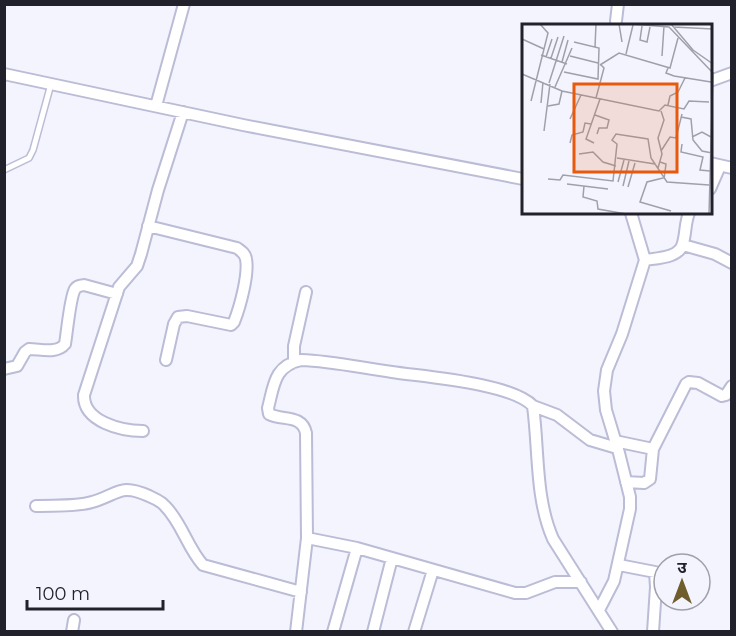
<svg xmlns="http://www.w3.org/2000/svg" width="736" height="636" viewBox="0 0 736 636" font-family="Montserrat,'Noto Sans Devanagari',sans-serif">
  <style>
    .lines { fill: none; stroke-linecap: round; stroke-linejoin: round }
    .lane-casing { stroke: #bbbcd5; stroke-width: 8 }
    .street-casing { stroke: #bbbcd5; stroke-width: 14 }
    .lane { stroke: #fff; stroke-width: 5 }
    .street { stroke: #fff; stroke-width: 10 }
    .inset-road { fill: none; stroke: #9fa0aa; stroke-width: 1.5 }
    .view { fill: #e8590c; fill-opacity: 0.15; stroke: #e8590c; stroke-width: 3 }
    .inset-edge { fill: none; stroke: #21212b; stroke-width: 3 }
  </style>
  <rect width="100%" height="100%" fill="#f3f4fe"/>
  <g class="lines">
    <defs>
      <path id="lane" d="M4,170l25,-12 4,-8 18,-66"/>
      <path id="street" d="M616,21l2,-17
        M4,74l239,51 280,54
        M710,81l22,-8
        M156,106l28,-102
        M710,163l22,5
        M710,189l10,-23
        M148,226l89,22c4,3 8,5 9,11 3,15 -6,48 -12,63l-3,3 -44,-9 -9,1 -4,7 -8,36
        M683,245l32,9 17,9
        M645,260c12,-2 35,-2 38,-17 3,-11 2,-20 6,-30
        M294,362v-16l12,-54
        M4,369l13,-3 8,-14 4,-3c12,0 28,5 36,-5 2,-11 5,-47 10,-55 3,-4 5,-3 9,-4l33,9
        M533,406l24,9 33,25 27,8
        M143,431c-21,0 -60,-9 -59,-36l35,-108 18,-21 4,-12 17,-64 25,-78
        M615,441l38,8
        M626,482l18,1 6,-4 3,-30 33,-65 3,-2 9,1 24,13 4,-1 6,-9
        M36,506c18,-1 39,1 56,-4 27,-8 28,-19 57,-6 6,3 12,5 16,10 17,17 22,41 38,59l98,27
        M307,538l50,10 158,45h11l29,-11h26
        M619,565l36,7 1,15 -3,45
        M599,610l15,-29 16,-72v-12l-11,-44 -13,-43 -2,-19 3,-21 15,-36 23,-74 -14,-47
        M72,632l2,-12
        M296,632l11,-94 -1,-105c-4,-19 -24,-12 -37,-19l-1,-6c6,-23 6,-42 33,-48 31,1 61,8 91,12 34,5 119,11 141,34 6,44 2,92 20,133l59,93
        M333,632l24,-84
        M373,632l19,-74
        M414,632l19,-62"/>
    </defs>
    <use href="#lane" class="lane-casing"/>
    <use href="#street" class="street-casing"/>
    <use href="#lane" class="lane"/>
    <use href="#street" class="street"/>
  </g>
  <g transform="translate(522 24)">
    <rect width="190" height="190" fill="#f3f4fe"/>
    <path class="inset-road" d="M97,0l3,18M109,0l38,3 43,45M149,0l22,26 20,14M120,2l-2,14 7,2 3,-15M151,3l40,2M0,15l22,10M73,23l1,-23M104,30l7,-29M19,31l26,9M48,32l28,7M140,32l2,-30M24,33l6,-18M29,34l7,-21M40,38l6,-22M78,41l19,-12 51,15 8,-30M146,44l-2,5 8,3 37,6M42,48l34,7 1,-31 -25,-6M0,50l40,17 97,20 6,-6 19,4 5,-8 20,1M27,59l15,-47M33,63l17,-39M74,74l8,-30 -3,-3M9,77l17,-68 -8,-9M19,79l2,-21M146,81l2,-9 8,-4 7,-14M26,82l11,-2 3,-13M73,91l14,5 -2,8h-8l-2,6M159,93l10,2 2,21 9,11 10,2M48,95l11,-24M22,107l6,-47M170,113l10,-5 9,5M48,119l2,-8 11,-3 2,-9 6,1M72,119l-8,-4 14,-40M160,120l-1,8 22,5 -3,13 10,1M139,127l9,-14 6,1 6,-24M57,130l14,-2 10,10 13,4M95,134l38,6M138,138l6,2 -2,15M136,144l4,-14 -4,-16 6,-18 -3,-9M141,154l-16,4 -7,20 31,9M26,155l12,1 3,-5 50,6 4,-37 -5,-4 4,-6 32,5 3,19 16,24 42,3M96,158l6,-22M45,160l41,5M62,162l-1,11 14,4 1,8 28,5M101,162l6,-25M106,163l7,-24M187,190l4,-142"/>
    <path class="view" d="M52,60h103v88h-103z"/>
    <rect width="190" height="190" class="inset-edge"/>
  </g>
  <rect width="736" height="636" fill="none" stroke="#21212b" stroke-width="12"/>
  <g transform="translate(682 582)"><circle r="28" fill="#f3f4fe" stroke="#9fa0aa" stroke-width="1.5"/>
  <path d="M0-4.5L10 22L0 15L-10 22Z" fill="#6f5d2b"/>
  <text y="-9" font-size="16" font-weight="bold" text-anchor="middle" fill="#21212b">उ</text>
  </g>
  <path d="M27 600v9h136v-9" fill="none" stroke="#21212b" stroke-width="3"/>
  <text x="36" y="600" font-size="18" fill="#21212b" stroke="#f3f4fe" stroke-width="4.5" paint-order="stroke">100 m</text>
</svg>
